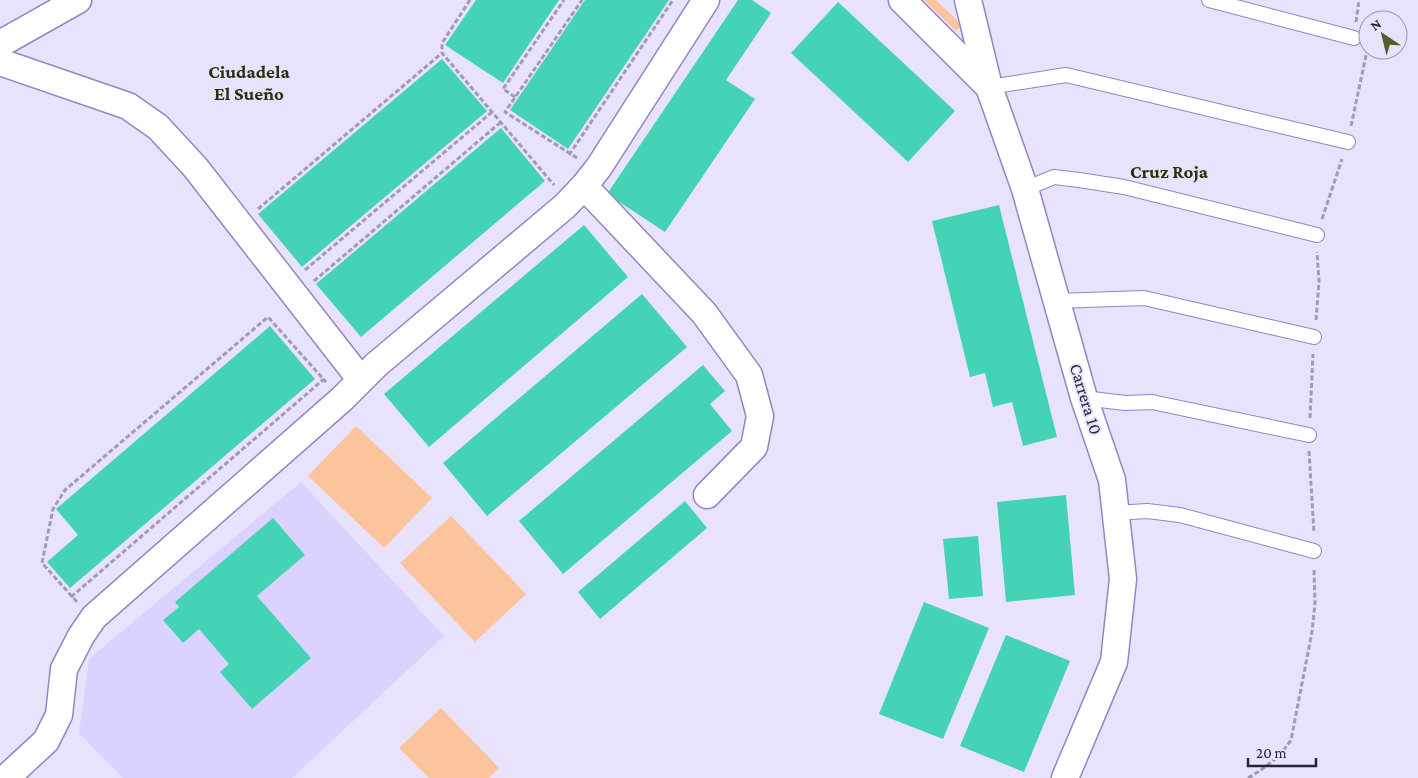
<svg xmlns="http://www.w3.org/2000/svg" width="1418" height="778" viewBox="0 0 1418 778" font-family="'Crimson Pro',serif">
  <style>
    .built { fill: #dcd2ff }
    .green { fill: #fcc49d }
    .building { fill: #45d3b5 }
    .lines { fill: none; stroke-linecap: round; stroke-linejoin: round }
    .service-casing { stroke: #9584c4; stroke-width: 16 }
    .minor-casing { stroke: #9584c4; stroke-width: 29 }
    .path { stroke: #a19bb5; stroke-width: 3; stroke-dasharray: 5 2.5; stroke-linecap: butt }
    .service { stroke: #fff; stroke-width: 14 }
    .minor { stroke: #fff; stroke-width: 26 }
    .labels { text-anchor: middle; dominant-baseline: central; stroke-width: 4; stroke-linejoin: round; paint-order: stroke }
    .street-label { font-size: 18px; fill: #29223b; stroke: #e8e2fd }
    .neighbourhood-label { font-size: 19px; font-weight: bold; fill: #2c3007; stroke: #e8e2fd }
  </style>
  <rect width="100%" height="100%" fill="#e8e2fd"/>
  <path class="built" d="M301,482l143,154 -152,142h-169l-44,-45 10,-74z"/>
  <path class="green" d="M924,0h12l26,25 -6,6z
    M356,426l76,72 -48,50 -76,-72z
    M451,516l75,78 -51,48 -75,-79z
    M441,708l58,60 -10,10h-60l-30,-30z"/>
  <path class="building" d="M476,0h83l-56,83 -58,-38z
    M585,0h84l-101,149 -58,-39z
    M738,0h14l19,13 -45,67 29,19 -90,133 -58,-38z
    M838,2l117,109 -47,51 -117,-109z
    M442,59l45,52 -185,156 -44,-53z
    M501,128l44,53 -184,156 -45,-53z
    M999,205l58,232 -34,9 -11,-44 -19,5 -8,-34 -15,4 -38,-156z
    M584,225l44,52 -199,170 -45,-53z
    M642,294l45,53 -200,169 -44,-53z
    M270,326l45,53 -245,209 -23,-26 31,-27 -22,-26z
    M703,365l22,26 -15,13 22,27 -169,143 -44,-53z
    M1066,495l9,100 -69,7 -9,-100z
    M685,501l22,27 -107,91 -22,-27z
    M273,518l32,37 -48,41 54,62 -59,51 -32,-37 9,-8 -30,-35 -16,14 -20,-23 16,-13 -4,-5z
    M978,536l5,60 -34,3 -6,-60z
    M924,602l65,26 -46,111 -64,-25z
    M1006,635l64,26 -46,111 -64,-26z"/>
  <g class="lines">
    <defs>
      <path id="service" d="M1209,0l145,38
        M989,87l77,-12 282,67
        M1025,189l29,-12 25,3 45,7 193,48
        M1057,301l87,-3 170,39
        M1084,398l41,5 27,-1 157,33
        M1116,513l31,-2 33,4 134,36"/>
      <path id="minor" d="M902,0l86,86
        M968,0l21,87 36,102 59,209 28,82 11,99 -9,83 -49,116
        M0,44l78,-44
        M0,62l128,44 30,21 37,40 166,213
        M584,186l120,127 45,62 11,41 -6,31 -47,48
        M6,778l40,-37 13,-26 5,-46 17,-33 13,-19 248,-218 34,-34 189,-159 19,-20 15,-19 107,-167"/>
    </defs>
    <use href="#service" class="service-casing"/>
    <use href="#minor" class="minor-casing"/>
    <path class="path" d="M470,0l-28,43v10l112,132
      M1356,22l3,-22
      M515,97l-12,-8 61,-89
      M1351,126l16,-75
      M569,155l104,-155
      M577,158l-72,-46 77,-112
      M258,209l184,-156
      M1322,219l20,-60
      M305,270l187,-158
      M314,281l187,-159
      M1316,320l3,-38 -2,-30
      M1310,418l3,-64
      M1309,451l5,82
      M71,597l253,-218
      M77,602l-35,-39 11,-54 12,-19 203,-173 58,65
      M1248,778c17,-10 32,-21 43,-38l21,-108 3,-29 -1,-34"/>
    <use href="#service" class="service"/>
    <use href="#minor" class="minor"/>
  </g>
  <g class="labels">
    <g class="street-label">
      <text transform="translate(1086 399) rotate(73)">Carrera 10</text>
    </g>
    <g class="neighbourhood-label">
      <text x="249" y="71">Ciudadela<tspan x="249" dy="22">El Sueño</tspan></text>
      <text x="1169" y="171">Cruz Roja</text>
    </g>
  </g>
  <g transform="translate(1383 35) rotate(325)"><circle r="24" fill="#e8e2fd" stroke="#9c95af"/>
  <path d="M0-4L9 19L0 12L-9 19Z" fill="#565c2b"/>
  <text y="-8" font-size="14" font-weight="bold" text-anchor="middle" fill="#29223b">N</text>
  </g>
  <path d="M1248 758v8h68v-8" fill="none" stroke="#29223b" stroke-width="2.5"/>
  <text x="1256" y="758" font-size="15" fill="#29223b" stroke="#e8e2fd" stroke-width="4" paint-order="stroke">20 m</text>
</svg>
